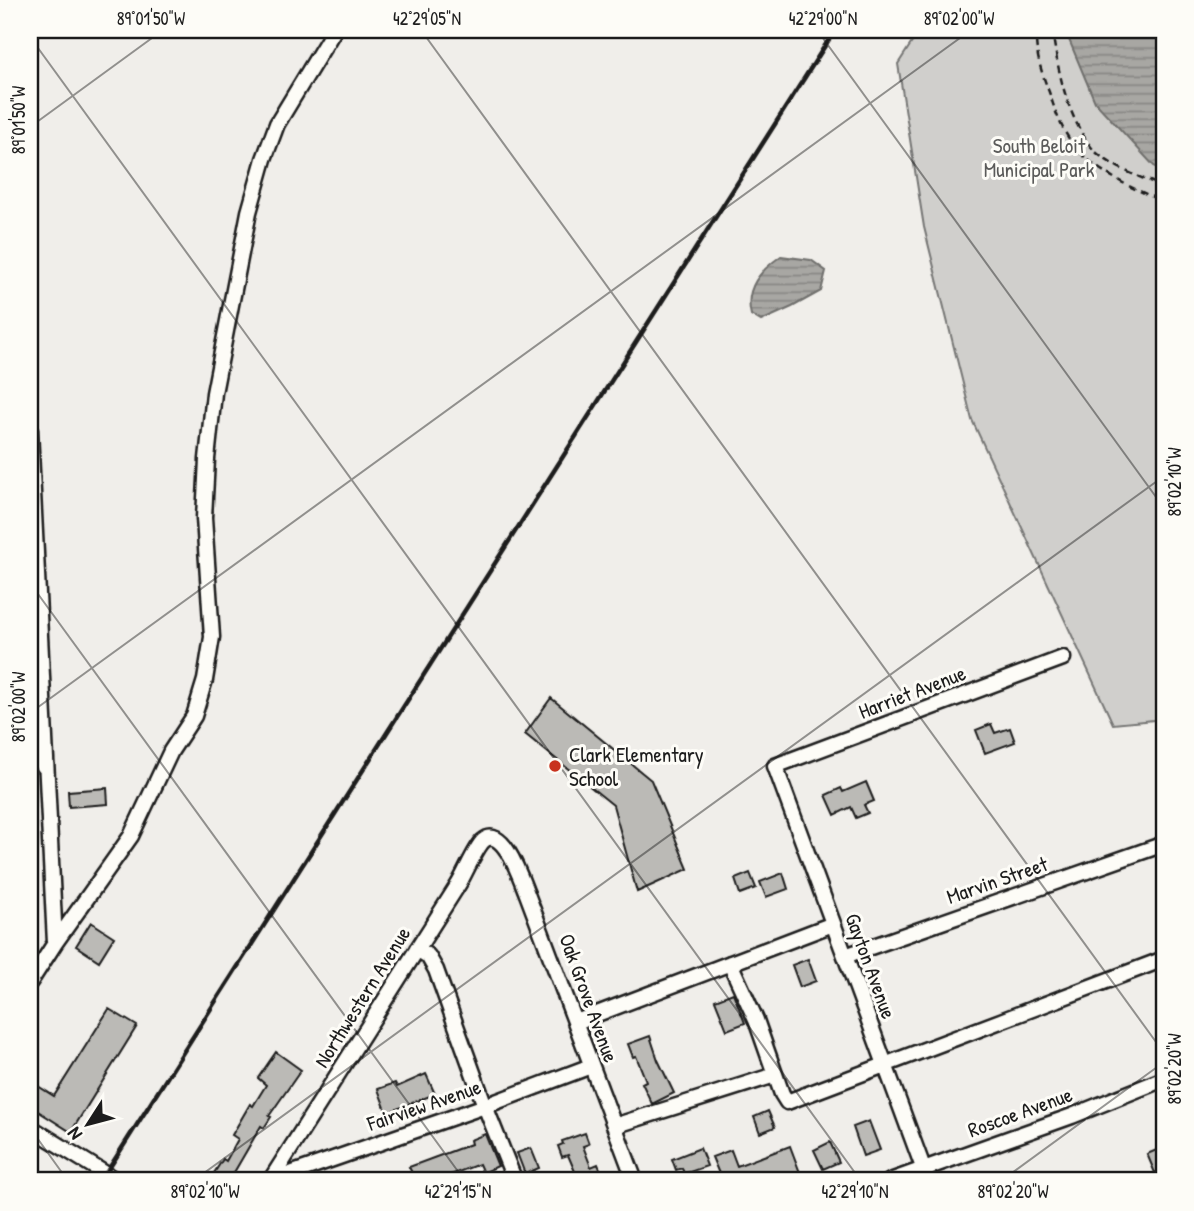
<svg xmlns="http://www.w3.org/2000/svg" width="1194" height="1211" viewBox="0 0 1194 1211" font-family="'Patrick Hand',sans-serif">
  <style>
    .green { fill: #d0cfcc; stroke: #767674; stroke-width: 2 }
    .water { fill: url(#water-rules); stroke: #706f6d; stroke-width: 2 }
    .building { fill: #bbbab6; stroke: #1c1c1c; stroke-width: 2 }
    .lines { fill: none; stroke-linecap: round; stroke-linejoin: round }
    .minor-casing { stroke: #1c1c1c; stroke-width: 19 }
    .path { stroke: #1c1c1c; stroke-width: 2.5; stroke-dasharray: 7 5; stroke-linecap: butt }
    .minor { stroke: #fdfcf7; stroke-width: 14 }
    .rail { stroke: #1c1c1c; stroke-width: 4.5 }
    .ticks { fill: none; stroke: #1c1c1c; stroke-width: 2; stroke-opacity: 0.45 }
    .poi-dot { fill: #c8321e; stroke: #fdfcf7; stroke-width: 2.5 }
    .labels { text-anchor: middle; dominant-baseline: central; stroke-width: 6; stroke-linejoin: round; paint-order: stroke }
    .park-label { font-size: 21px; fill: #5b5b5a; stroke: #fdfcf7 }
    .street-label { font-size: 21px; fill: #1c1c1c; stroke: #fdfcf7 }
    .poi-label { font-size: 21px; fill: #1c1c1c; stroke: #fdfcf7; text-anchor: start }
    .neatline { fill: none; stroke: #1c1c1c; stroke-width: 2.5 }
    .ticks-label { font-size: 18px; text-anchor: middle; fill: #1c1c1c }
  </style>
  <defs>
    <pattern id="water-rules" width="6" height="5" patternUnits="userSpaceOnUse" patternTransform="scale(1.75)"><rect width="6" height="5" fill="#a8a7a3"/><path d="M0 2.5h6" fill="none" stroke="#888784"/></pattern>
  </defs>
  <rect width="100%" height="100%" fill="#f0eeea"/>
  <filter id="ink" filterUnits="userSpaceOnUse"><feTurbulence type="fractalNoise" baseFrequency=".0143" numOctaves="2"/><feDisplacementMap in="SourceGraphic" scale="14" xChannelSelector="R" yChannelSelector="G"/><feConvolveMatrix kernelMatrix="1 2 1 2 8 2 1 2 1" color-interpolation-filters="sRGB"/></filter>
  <g filter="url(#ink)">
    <path class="green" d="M920,30h244v689l-51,5 -141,-304 -48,-193 -26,-163z"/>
    <path class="water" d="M1065,30h99v141l-10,-5 -59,-64z
      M781,256l30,4 15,11 -5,20 -29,16 -31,14 -10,-6c-7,-27 10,-45 30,-59z"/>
    <path class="building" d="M551,698l100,82 37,89 -51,23 -24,-87 -88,-71z
      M991,724l4,9 15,-5 5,14 -30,11 -9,-23z
      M866,782l8,19 -10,4 4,8 -12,5 -5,-11 -16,8 -9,-20 15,-7 2,4z
      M107,788l1,16 -39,3 -1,-16z
      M750,873l6,15 -16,6 -5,-15z
      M783,873l5,16 -22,8 -6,-15z
      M91,922l23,15 -15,24 -23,-15z
      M808,959l8,22 -16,6 -8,-22z
      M733,993l12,30 -18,7 -12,-30z
      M109,1009l28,17 -66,106 -41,-26v-25l24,15z
      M650,1036l8,24 16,33 -22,11 -10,-21 4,-2 -10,-25 -3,1 -5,-13z
      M276,1052l25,18 -32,46 2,1 -7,11 -3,-2 -32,55h-20l14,-22 3,2 12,-22 -6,-4 18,-31 3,2 13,-21 -8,-7z
      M426,1074l9,20 -48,19 -9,-24 17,-6 2,4z
      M768,1111l7,16 -15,6 -6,-16z
      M869,1121l11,29 -17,6 -10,-29z
      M585,1133l4,11 -6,2 8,21 7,-3 7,17h-26l-11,-26 -6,2 -4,-11 5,-2 -1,-3z
      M485,1134l13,32 -15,7 -4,-9 -44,17h-19l-7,-14 62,-23 -1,-4z
      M830,1142l9,20 -16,7 -9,-19z
      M790,1146l12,32 -8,3h-10l-2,-4 -10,4h-50l-10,-24 19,-7 6,16z
      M1164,1147v22l-9,4 -8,-19z
      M531,1148l8,20 -14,6 -8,-21z
      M700,1148l7,18 -23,8 -2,-6 -6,2 -4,-11z"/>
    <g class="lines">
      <defs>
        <path id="minor" d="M30,430l25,513 -25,39
          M30,748l16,21
          M55,943l76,-107 40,-85 23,-35 11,-36 7,-43 -8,-119 3,-59 7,-66 35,-181 15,-53 13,-35 57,-94
          M417,949l11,7 8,14 49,136 30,75
          M845,956l319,-112
          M730,963l26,57 26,74 5,8 377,-143
          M576,1022l257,-98
          M614,1126l161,-51
          M30,1127l87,54
          M270,1181l188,-296c7,-11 17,-36 25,-44 20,-18 39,41 44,53l108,287
          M270,1181l215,-75 106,-40
          M890,1181l182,-65 92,-37
          M928,1181l-153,-415 288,-108"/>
      </defs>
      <use href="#minor" class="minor-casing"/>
      <path class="path" d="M1036,30c-1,23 5,41 13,62 5,15 10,31 19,45 21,33 62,50 96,65
        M1052,30c6,40 14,85 40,118 13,16 52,32 72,38"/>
      <use href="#minor" class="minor"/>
      <path class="rail" d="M101,1181l734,-1151"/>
    </g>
  </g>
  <path class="ticks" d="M421,30l743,1023M817,30l347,478M30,37l831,1144M30,127l133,-97M30,583l435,598M30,713l941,-683M30,1128l38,53M193,1181l971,-705M1001,1181l163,-119"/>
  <circle class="poi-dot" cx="555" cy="766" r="7"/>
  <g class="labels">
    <g class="park-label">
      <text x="1039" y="145">South Beloit<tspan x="1039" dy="24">Municipal Park</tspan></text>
    </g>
    <g class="street-label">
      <text transform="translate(912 692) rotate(-21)">Harriet Avenue</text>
      <text transform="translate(997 880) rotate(-19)">Marvin Street</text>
      <text transform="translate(871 966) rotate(70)">Gayton Avenue</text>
      <text transform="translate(362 997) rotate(-58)">Northwestern Avenue</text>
      <text transform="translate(589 998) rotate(70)">Oak Grove Avenue</text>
      <text transform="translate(424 1105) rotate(-19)">Fairview Avenue</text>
      <text transform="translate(1020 1112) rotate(-20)">Roscoe Avenue</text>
    </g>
    <g class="poi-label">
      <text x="569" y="754">Clark Elementary<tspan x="569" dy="24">School</tspan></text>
    </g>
  </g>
  <rect width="1194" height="1211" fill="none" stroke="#fdfcf7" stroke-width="77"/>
  <g transform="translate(88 1124) rotate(234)" stroke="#fdfcf7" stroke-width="5" paint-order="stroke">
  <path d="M0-5L12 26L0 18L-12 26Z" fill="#1c1c1c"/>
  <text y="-10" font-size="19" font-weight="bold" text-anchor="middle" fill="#1c1c1c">N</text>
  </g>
  <rect x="38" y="38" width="1118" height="1134" class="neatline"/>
  <g class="ticks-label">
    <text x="151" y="25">89°01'50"W</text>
    <text x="427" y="25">42°29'05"N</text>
    <text x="823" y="25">42°29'00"N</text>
    <text x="959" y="25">89°02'00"W</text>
    <text transform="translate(19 120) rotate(-90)" y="6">89°01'50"W</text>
    <text transform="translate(1175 482) rotate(-90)" y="6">89°02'10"W</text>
    <text transform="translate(19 707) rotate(-90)" y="6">89°02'00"W</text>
    <text transform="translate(1175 1069) rotate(-90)" y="6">89°02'20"W</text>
    <text x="205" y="1198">89°02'10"W</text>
    <text x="458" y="1198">42°29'15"N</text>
    <text x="855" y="1198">42°29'10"N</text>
    <text x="1013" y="1198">89°02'20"W</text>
  </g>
</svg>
